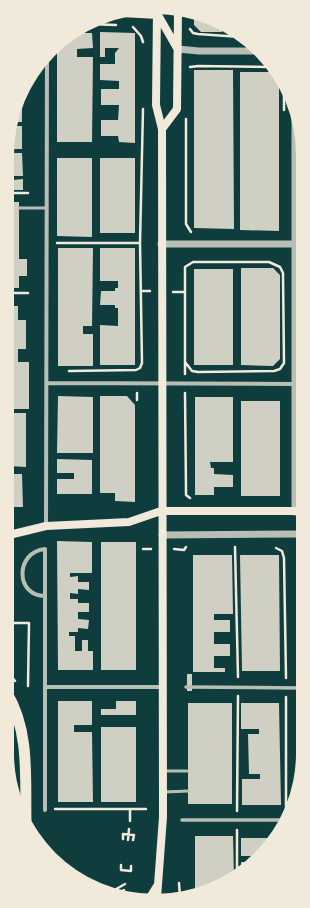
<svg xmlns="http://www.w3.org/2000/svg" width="310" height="908" viewBox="0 0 310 908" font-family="Inter,sans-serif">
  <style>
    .building { fill: #cfcfc3 }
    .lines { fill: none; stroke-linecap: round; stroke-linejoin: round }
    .path { stroke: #f1e9da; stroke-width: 2.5 }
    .service { stroke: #b8beb3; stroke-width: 3 }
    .pedestrian { stroke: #b8beb3; stroke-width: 3.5 }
    .minor { stroke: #b8beb3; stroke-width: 4 }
    .tertiary { stroke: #b8beb3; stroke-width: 7 }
    .secondary { stroke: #f1e9da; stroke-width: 8 }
    .trunk { stroke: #f1e9da; stroke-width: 11 }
  </style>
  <rect width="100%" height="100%" fill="#0f3d3e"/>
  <path class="building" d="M194,12l28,12v8h-21l-7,-7z
    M100,32l35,1v110l-16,-1 -1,-6h-17v-16h17l1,-15h-18v-16h18v-8l-19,-1v-16h15v-11l4,-5h-14v9h-5z
    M74,33h18l1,15 -16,1v8h16l-1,85h-35v-95z
    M194,70h39l1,159 -40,-1z
    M240,72h36l3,4v155l-39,-1z
    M20,100h2v22h-9v4h9v23h-9v4h9l1,23h-9l-1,4 10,-1v11h-12l1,-73z
    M57,158h35v79l-35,-1z
    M100,158h35v75h-35z
    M11,202h8v57h8v17h-8v12h-8z
    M58,248h35l-1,78h-9v8h10v32h-35z
    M100,248h35v117h-35v-40l18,1v-18h-3v-3h-15l1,-14h14v-3h3v-7h-18z
    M241,268h32l7,7v84l-7,7 -32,-1z
    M194,269h39v96h-39z
    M11,306h7v14h8v29h-8v13h11v47h-19z
    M58,396l35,1v56h-36z
    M100,396h27l8,9v97l-20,-1v-8h-15z
    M195,397h38v65h-23l1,6h3v6l19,1v12h-19v8h-19z
    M241,401h39v95h-39z
    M10,413h16v54l-17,-1z
    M57,459l35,1v34h-35v-15h17v-6h-17z
    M9,474h13l1,33h-14z
    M57,541l35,1v31h-22v4l8,-1v6h11v8l-11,-1v5l-8,-1v6h8v4h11v9h-11v7l11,1 -1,9 -10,-1v4h-9v4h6v15h7v-11h6v11h5v19h-35z
    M101,542h35v128h-35z
    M193,555h39l1,59h-19v6h16v12h-16v12h16v12h-16v12h11v4h-32z
    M240,555h39l1,116h-38z
    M187,674h5v17h-5z
    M58,701h34v24h-18v7h18l1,70h-35z
    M116,701h20v14h-35v-6h15z
    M188,703h44v101h-44z
    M241,703h38l2,102h-39v-26h18v-5h-11l-1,-40h11v-5h-18z
    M101,727h35v75h-35z
    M195,836h38l1,42 -39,17z
    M241,838h34l-18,18h-16z
    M241,862h10l-10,10z"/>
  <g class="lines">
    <path class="path" d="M89,24l27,1
      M133,27l8,9 2,6
      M190,29l3,4 5,1 43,3
      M190,67l8,-1 75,1
      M284,84v26
      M186,119v105l5,8
      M11,193h17
      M57,243h83
      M193,262h76l11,5 3,6 1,90 -4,6 -6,2 -76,1 -6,-1 -7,-9v-95z
      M141,291h9
      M173,292h12
      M11,293h17
      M185,362v12
      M69,371l67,-1 4,-2 2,-5 -2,-120 3,-134
      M137,393v7
      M185,393l1,97v5l4,3
      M235,547l3,130
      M276,548l6,3 2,7 2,120
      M143,549h8
      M174,549l10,1 2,-3
      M8,623h21l-1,63
      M8,672l7,9
      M286,697v113
      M55,809h91
      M237,811l1,-115
      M130,821v-11
      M237,830v46
      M36,831l1,8
      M123,839v-5l11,1 -1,5
      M128,840l1,-11
      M121,865v5l10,1v-5
      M179,883l1,14
      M111,892l14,-8
      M118,894l6,-4"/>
    <path class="service" d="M19,208h28
      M164,771h23
      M164,792l24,-1"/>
    <path class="pedestrian" d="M186,687l113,1
      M182,820h103"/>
    <path class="minor" d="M295,139h7
      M47,383l248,1
      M46,526l1,-469
      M299,534v53
      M45,687h117
      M45,810v-261c-30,3 -30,47 0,47"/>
    <path class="tertiary" d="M178,49l21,2h59
      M161,244h134
      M295,512v-397
      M162,535l137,-1"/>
    <path class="secondary" d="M151,9l7,6 19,33
      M121,13l37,2
      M162,129l15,-20 1,-98
      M9,535l37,-9 83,-4 32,-11h139
      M157,898l6,-81 -1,-688 -6,-24 1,-95
      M149,899l8,-13"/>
    <path class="trunk" d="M7,693c23,39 18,85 19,129"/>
  </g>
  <path d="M0 0H310V908H0ZM155 14H155A141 141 0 0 1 296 155V753A141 141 0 0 1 155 894H155A141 141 0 0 1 14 753V155A141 141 0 0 1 155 14Z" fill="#f1e9da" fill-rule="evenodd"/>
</svg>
